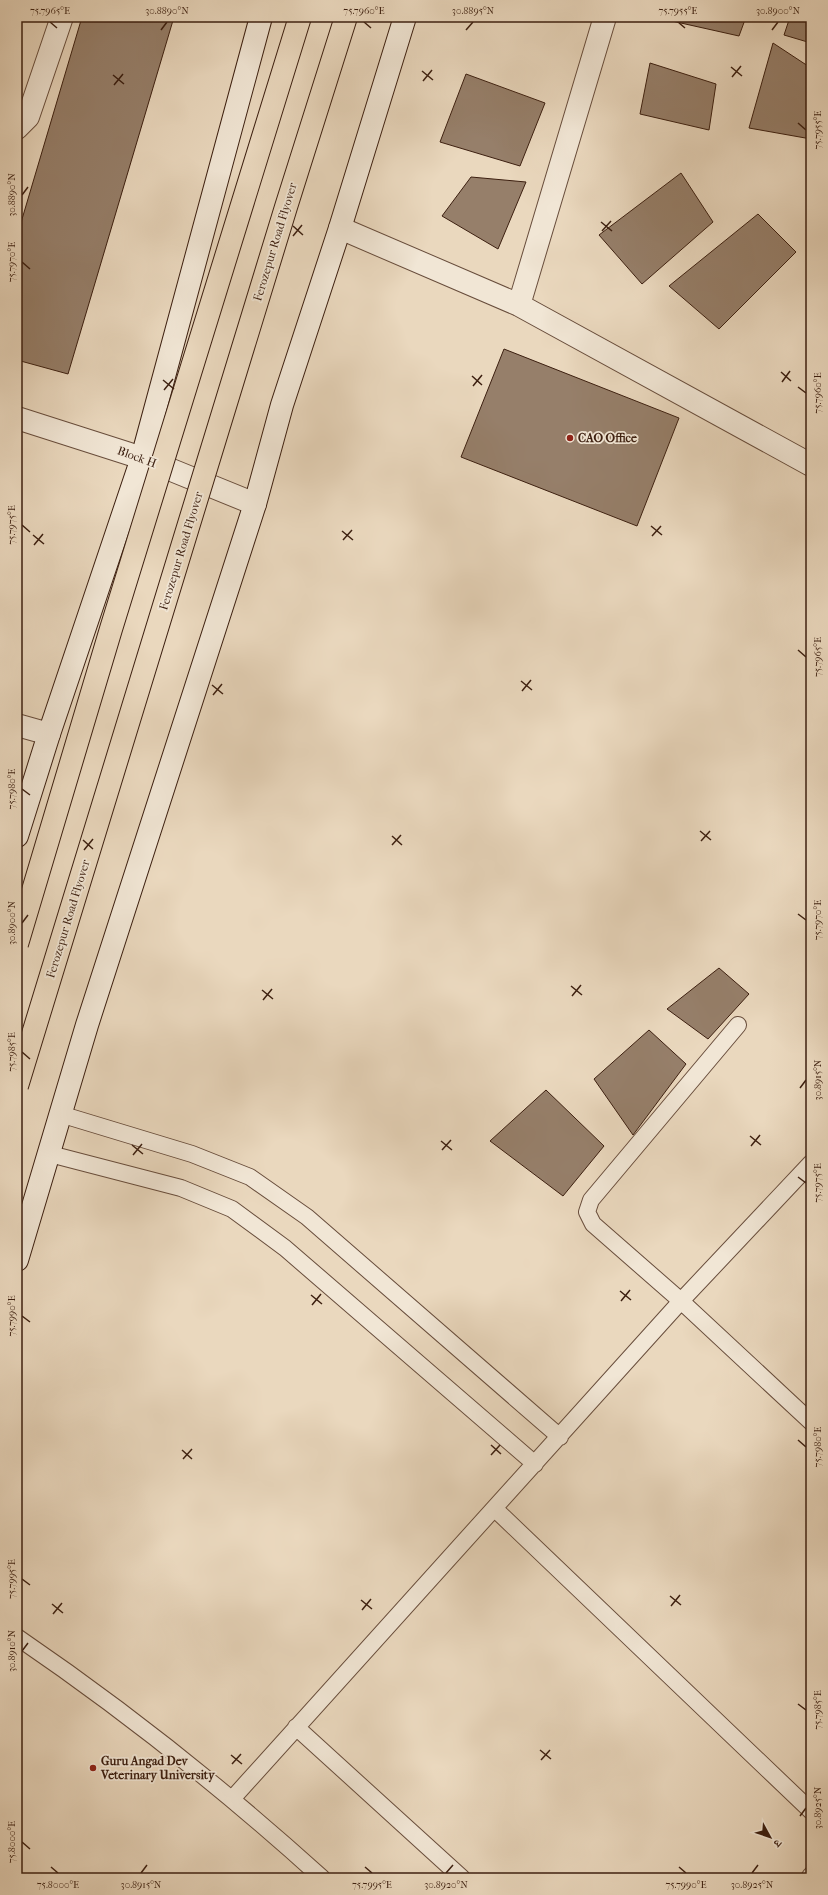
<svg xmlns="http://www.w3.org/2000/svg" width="828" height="1895" viewBox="0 0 828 1895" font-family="'IM FELL French Canon','Noto Serif Devanagari',serif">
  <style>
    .building { fill: #967f6a; stroke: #3c1f10 }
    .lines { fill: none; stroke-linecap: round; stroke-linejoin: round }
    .service-casing { stroke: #684d3c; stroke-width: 18 }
    .minor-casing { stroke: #684d3c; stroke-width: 24 }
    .tertiary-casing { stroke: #684d3c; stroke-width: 24 }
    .secondary-casing { stroke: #3c1f10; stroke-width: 24 }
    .service { stroke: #f1e6d5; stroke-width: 16 }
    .minor { stroke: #f1e6d5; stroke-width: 22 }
    .tertiary { stroke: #f1e6d5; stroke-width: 22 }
    .secondary { stroke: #f1e6d5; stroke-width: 22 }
    .trunk-bridge-casing { stroke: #3c1f10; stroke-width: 24; stroke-linecap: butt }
    .trunk-bridge { stroke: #ead8be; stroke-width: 22 }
    .ticks { fill: none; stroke: #3c1f10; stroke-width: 1.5 }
    .poi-dot { fill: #8f2418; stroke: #f1e6d5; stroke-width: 1.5 }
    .labels { text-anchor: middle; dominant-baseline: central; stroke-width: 3.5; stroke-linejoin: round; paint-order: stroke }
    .street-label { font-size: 12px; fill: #3c1f10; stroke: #f1e6d5 }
    .poi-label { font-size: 12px; font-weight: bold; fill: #3c1f10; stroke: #f1e6d5; text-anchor: start }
    .neatline { fill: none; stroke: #3c1f10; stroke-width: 1.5 }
    .ticks-label { font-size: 10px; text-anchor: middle; fill: #3c1f10 }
  </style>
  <rect width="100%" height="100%" fill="#ead8be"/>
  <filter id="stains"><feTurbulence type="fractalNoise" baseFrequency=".005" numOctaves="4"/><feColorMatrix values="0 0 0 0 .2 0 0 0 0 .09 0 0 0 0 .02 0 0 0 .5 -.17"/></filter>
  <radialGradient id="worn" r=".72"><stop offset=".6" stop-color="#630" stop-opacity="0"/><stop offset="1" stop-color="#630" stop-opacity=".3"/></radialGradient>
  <path class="building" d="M17,17h8l-8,9z
    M82,17h92l-106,357 -51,-14v-124z
    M664,17h82l-7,19 -76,-17z
    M790,17h21v26l-27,-8z
    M773,43l38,25v71l-62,-11z
    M650,63l66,21 -7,46 -69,-16z
    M466,74l79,29 -25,63 -80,-24z
    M681,173l32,49 -71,62 -43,-49z
    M471,177l55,5 -28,67 -56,-33z
    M758,214l38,38 -77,77 -50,-43z
    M504,349l175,69 -42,108 -176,-69z
    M719,968l30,26 -41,45 -41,-30z
    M649,1030l37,34 -53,71 -39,-56z
    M546,1090l58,56 -41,50 -73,-55z"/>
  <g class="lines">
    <defs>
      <path id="service" d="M738,1025l-147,175 -4,12 6,12 88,77 130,121
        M60,1114l132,40 58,23 57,40 253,220
        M50,1154l131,34 51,21 53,39 250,216
        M495,1509l316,302
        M17,1637c107,73 209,154 305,241
        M296,1727l166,151
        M232,1799l449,-498 130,-138
        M809,1878l2,-3"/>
      <path id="minor" d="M17,128l11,-11 34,-100
        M340,228l179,77 292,160
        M519,305l86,-288
        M17,725l32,9"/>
      <path id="tertiary" d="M17,418l125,40 113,46"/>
      <path id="secondary" d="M17,836l32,-102 93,-276 119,-441
        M17,1260l70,-235 168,-521 27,-99 58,-177 65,-211"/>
    </defs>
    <use href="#service" class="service-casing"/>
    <use href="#minor" class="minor-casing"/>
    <use href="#tertiary" class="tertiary-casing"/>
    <use href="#secondary" class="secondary-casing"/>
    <use href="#service" class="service"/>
    <use href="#minor" class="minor"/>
    <use href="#tertiary" class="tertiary"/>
    <use href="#secondary" class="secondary"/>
    <defs>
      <path id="trunk-bridge" d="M17,944l94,-315 189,-612
        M17,1086l269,-879 60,-190"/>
    </defs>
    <use href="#trunk-bridge" class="trunk-bridge-casing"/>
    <use href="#trunk-bridge" class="trunk-bridge"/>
  </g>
  <path class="ticks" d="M50,22l7,6M364,22l7,6M678,22l7,6M161,30l6,-8M466,30l7,-8M772,30l6,-8M731,67l11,9M422,71l11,9M113,75l11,9M732,77l9,-11M423,81l9,-11M114,85l9,-11M798,123l8,7M22,195l6,-8M601,222l11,9M293,226l10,9M602,231l9,-10M293,236l9,-11M22,262l8,7M781,372l10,9M472,376l10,9M163,380l11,9M782,382l8,-11M473,386l9,-11M798,387l8,6M164,390l9,-11M22,525l8,7M651,526l11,9M342,531l11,9M33,535l11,9M652,536l9,-10M343,540l9,-10M34,545l9,-11M798,650l8,7M521,681l11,9M212,685l11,9M522,691l9,-11M213,695l9,-11M22,789l8,6M700,831l11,9M392,836l10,9M83,840l10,9M701,841l9,-10M392,845l9,-10M84,850l9,-11M798,914l8,6M22,923l6,-8M571,986l11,9M262,990l11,9M572,996l9,-11M263,1000l9,-11M22,1052l8,7M800,1088l6,-8M750,1136l11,9M441,1141l11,9M132,1145l11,9M751,1146l9,-11M442,1150l9,-10M133,1155l9,-11M798,1177l8,6M620,1291l11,9M311,1295l11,9M621,1301l9,-11M312,1305l9,-11M22,1316l8,6M798,1440l8,7M491,1445l10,9M182,1450l10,9M491,1455l9,-10M183,1459l9,-10M22,1579l8,6M670,1596l11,9M361,1600l11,9M52,1604l11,9M671,1606l9,-11M362,1610l9,-11M53,1614l9,-11M22,1651l6,-8M798,1704l8,6M540,1750l11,9M231,1755l11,9M541,1760l9,-10M232,1764l9,-10M800,1816l6,-8M22,1842l8,7M51,1867l7,6M365,1867l7,6M679,1867l7,6M141,1873l6,-8M446,1873l7,-8M752,1873l6,-8"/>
  <g class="poi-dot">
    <circle cx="570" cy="438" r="4"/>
    <circle cx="93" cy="1768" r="4"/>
  </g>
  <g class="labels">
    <g class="street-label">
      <text transform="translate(275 242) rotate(-73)">Ferozepur Road Flyover</text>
      <text transform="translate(137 457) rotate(20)">Block H</text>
      <text transform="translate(181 551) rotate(-73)">Ferozepur Road Flyover</text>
      <text transform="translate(68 919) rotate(-73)">Ferozepur Road Flyover</text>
    </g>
    <g class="poi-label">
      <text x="578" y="438">CAO Office</text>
      <text x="101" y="1761">Guru Angad Dev<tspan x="101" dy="14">Veterinary University</tspan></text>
    </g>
  </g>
  <rect width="828" height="1895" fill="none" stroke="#ead8be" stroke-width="44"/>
  <g transform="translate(770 1837) rotate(130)" stroke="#f1e6d5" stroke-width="3" paint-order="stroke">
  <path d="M0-3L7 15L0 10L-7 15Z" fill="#3c1f10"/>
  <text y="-6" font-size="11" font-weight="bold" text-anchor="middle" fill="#3c1f10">उ</text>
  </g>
  <rect x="22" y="22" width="784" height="1851" class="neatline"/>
  <g class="ticks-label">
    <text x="50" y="14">75.7965°E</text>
    <text x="167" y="14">30.8890°N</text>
    <text x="364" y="14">75.7960°E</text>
    <text x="473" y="14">30.8895°N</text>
    <text x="678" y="14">75.7955°E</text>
    <text x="778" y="14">30.8900°N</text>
    <text transform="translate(817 130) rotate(-90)" y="4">75.7955°E</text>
    <text transform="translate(11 195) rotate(-90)" y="4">30.8890°N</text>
    <text transform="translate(11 262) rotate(-90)" y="4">75.7970°E</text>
    <text transform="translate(817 393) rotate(-90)" y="4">75.7960°E</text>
    <text transform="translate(11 525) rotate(-90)" y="4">75.7975°E</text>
    <text transform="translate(817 657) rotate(-90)" y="4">75.7965°E</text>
    <text transform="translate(11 789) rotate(-90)" y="4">75.7980°E</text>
    <text transform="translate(817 920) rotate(-90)" y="4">75.7970°E</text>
    <text transform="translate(11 923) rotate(-90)" y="4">30.8900°N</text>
    <text transform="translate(11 1052) rotate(-90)" y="4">75.7985°E</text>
    <text transform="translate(817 1080) rotate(-90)" y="4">30.8915°N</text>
    <text transform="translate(817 1183) rotate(-90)" y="4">75.7975°E</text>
    <text transform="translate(11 1316) rotate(-90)" y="4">75.7990°E</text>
    <text transform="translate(817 1447) rotate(-90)" y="4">75.7980°E</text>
    <text transform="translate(11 1579) rotate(-90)" y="4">75.7995°E</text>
    <text transform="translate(11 1651) rotate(-90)" y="4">30.8910°N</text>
    <text transform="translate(817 1710) rotate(-90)" y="4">75.7985°E</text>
    <text transform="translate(817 1808) rotate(-90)" y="4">30.8925°N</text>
    <text transform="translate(11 1842) rotate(-90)" y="4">75.8000°E</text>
    <text x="58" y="1888">75.8000°E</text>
    <text x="141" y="1888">30.8915°N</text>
    <text x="372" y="1888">75.7995°E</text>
    <text x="446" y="1888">30.8920°N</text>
    <text x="686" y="1888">75.7990°E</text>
    <text x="752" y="1888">30.8925°N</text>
  </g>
  <rect width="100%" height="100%" filter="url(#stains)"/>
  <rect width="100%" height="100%" fill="url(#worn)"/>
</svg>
